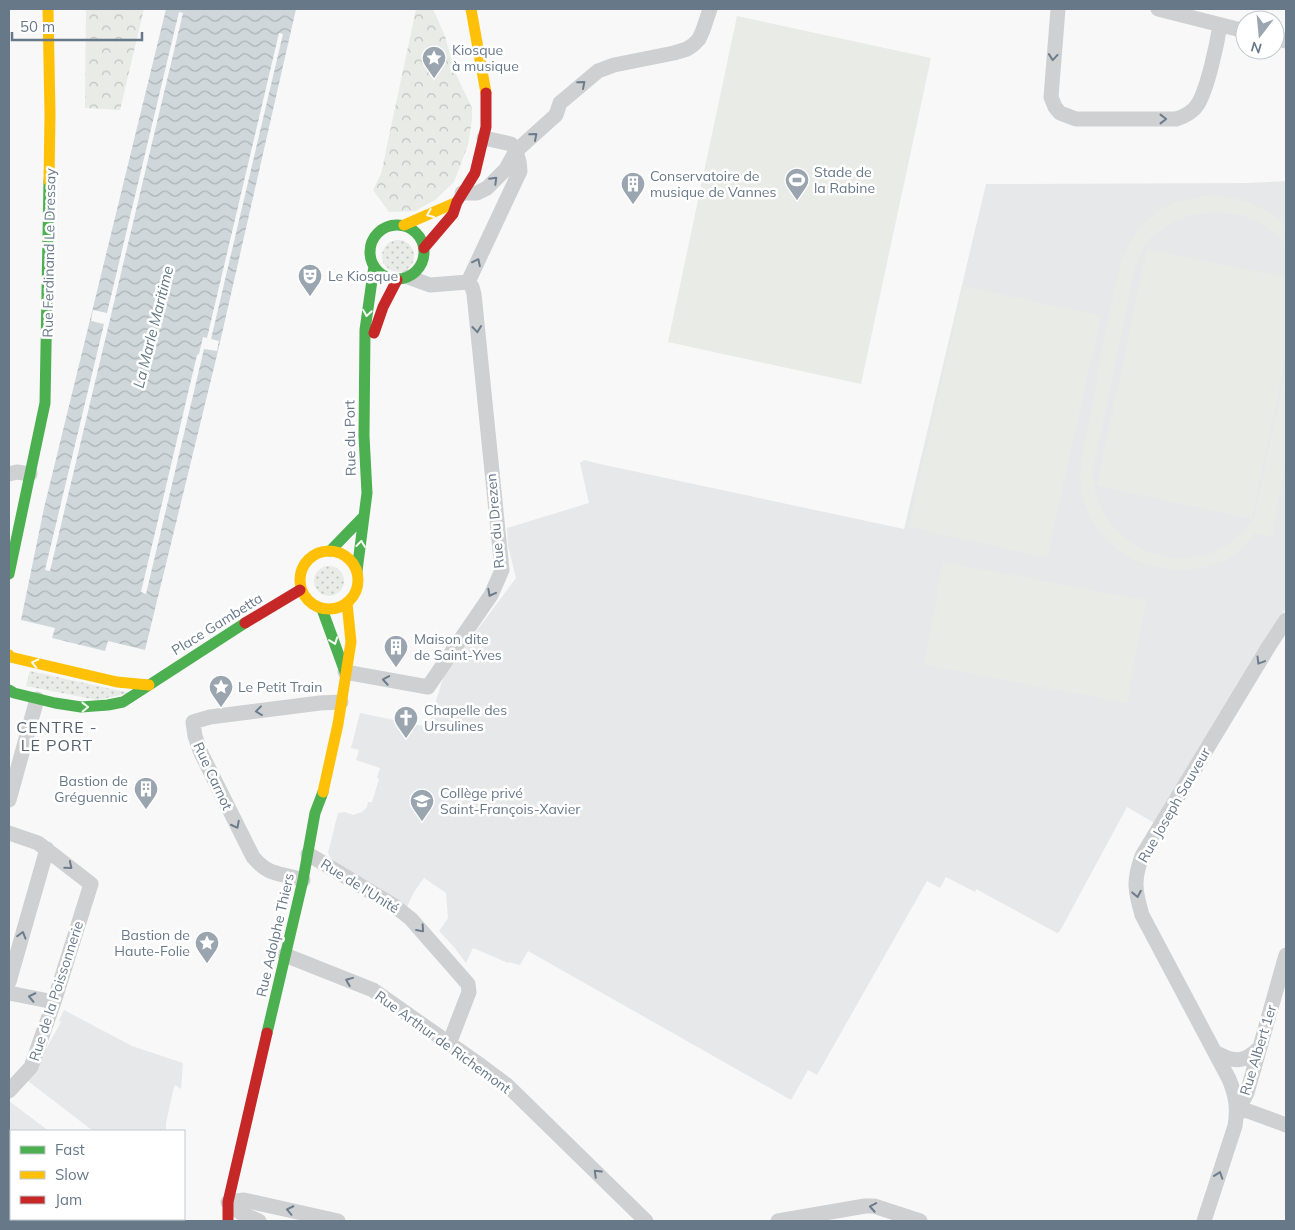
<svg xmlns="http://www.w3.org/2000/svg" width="1295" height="1230" viewBox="0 0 1295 1230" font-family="Mulish,sans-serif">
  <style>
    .built { fill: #e7e8e9 }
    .grass { fill: url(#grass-dots) }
    .forest { fill: url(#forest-crowns) }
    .pitch { fill: #e8ebe6 }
    .water { fill: url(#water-waves) }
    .pier { fill: #f8f8f8 }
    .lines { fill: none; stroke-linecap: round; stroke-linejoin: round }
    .street { stroke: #ced0d1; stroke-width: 15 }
    .fast { stroke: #4caf50; stroke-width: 11 }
    .slow { stroke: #ffc107; stroke-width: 11 }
    .jam { stroke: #c62828; stroke-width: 11 }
    .oneway { stroke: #6c7c8d }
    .oneway2 { stroke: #f6fbf6 }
    .labels { text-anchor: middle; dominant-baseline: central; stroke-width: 5; stroke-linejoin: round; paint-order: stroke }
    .poi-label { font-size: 14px; fill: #677889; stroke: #fff; text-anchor: start }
    .street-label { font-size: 14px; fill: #677889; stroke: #fff }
    .water-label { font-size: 15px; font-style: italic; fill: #637984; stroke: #fff }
    .quarter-label { font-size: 16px; letter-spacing: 1px; fill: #55626e; stroke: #fff }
  </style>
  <defs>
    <pattern id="grass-dots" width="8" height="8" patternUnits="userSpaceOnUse" patternTransform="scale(1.25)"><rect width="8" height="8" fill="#e8ebe6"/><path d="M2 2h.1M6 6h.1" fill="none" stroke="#c0c3c0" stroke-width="1.8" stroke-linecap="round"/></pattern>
    <pattern id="forest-crowns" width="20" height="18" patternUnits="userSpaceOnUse" patternTransform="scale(1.25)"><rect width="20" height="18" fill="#e8ebe6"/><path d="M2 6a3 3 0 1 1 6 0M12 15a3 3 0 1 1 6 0" fill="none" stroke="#c0c3c0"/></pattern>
    <pattern id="water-waves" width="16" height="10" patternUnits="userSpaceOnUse" patternTransform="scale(1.25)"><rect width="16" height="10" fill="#cfd7db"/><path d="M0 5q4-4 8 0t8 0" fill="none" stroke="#acb3b7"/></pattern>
  </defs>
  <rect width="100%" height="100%" fill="#f8f8f8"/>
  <path class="built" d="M1286,181v427l-106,173 -24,43 -29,-17 -67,124 -3,2 -81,-44 -1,3 -29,-15 -6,11 -13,-7 -110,194 -9,-5 -17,30 -263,-149 -8,14 -11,-3 -1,1 -35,-15 -7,15 -12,-16 -15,-16 9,-13 -2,-25 -22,-15 -10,14 -8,17 -72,-43 -6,-13 10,-40 7,-1 8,3 9,-3 5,-5 1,-5h4l7,-23 -2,-1 3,-10 -24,-8 3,-10 -8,-2 9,-35 68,14 16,-52 72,-97 -8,-32 -1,-18 82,-25 -9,-40 4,-3 16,4 304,65 82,-345 262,-1z
    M64,1010l68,36 51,17 -2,26 -6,-4 -2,6 -7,32v8h-73l-65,-50 33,-59 -2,-1z
    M9,1101l40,30h-38v88h45l-2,2h-45z"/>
  <path class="grass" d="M382 256a16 16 0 1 1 32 0a16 16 0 1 1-32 0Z
    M314 581a15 15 0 1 1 30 0a15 15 0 1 1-30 0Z
    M30,671l100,22 -33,7 -71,-14z"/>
  <path class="forest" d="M86,9h58l-24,101 -35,-2z
    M416,9h17l12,27 10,36 17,36v11l-4,26 -14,37 -19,18 -20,11 -26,1 -16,-22 8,-16z"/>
  <path class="pitch" d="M737,16l194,42 -70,326 -193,-42z
    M1201,196c35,-1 59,6 85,30v19c-30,-42 -103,-43 -137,-5 -11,13 -14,29 -18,46l-38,185c1,87 113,120 161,47l32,-151v96l-14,74 -17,-4c-16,27 -48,38 -78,37 -49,-2 -90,-36 -96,-85 -3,-22 5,-46 9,-67 8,-49 18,-97 28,-145 7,-25 22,-51 45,-65 11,-6 26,-9 38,-12z
    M1147,249l139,29v79l-34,162 -155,-33z
    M963,286l138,30 -54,242 -138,-31z
    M943,562l203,38 -19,103 -203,-38z"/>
  <path class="water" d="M166,9h130l-78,342 -73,299 -37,-9 -3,10 -53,-13 3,-10 -34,-8 23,-112z"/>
  <path class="pier" d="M179,12l4,1 -133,558 -5,-1 59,-246 -13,-3 2,-11 14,3z
    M279,33l4,1 -72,305 8,2 -2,10 -13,-2 -58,245 -5,-2 56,-237 2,-1 4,-17 4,1z"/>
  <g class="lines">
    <path class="street" d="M1058,9l-7,88 4,10 5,6 16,6h100c10,-3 17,-7 22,-15 10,-17 19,-60 22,-79
      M1158,9l87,22
      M1275,38l11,3
      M462,193h15l10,-5 19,-19 10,-18 40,-36 4,-12 38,-32 16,-6 60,-12 13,-4 6,-4 6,-6 4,-9 7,-21
      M408,277l22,8 38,-3 52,-111c0,-11 -3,-19 -9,-27l-27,-6
      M9,474l8,-2 13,2
      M345,672l83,15 63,-92 11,-25 -28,-276 -2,-7 -4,-5
      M9,800l28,-101
      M9,833l29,10 53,41 -37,118 -23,65 -22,24
      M308,854l88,53 15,12 57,65 1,8 -20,52
      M303,880c-23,-8 -33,-3 -50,-23l-52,-104 -6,-17 -2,-14 17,-5 110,-14 21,-1
      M285,955l88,35 107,75 27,20 139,136
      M9,982l38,-133
      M9,993l45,9
      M1215,1052c19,11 29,11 44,-4
      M1238,1110l9,-17 39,-138
      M1238,1110l10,1 38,14
      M228,1202l16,-2 94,21
      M228,1202l13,11 18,8
      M778,1221l87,-15h9l46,15
      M1204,1221l31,-95c3,-18 1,-30 -6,-47l-87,-164c-7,-24 -9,-34 0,-59l127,-210 17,-26"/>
    <path class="fast" d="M370 252a27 27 0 1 1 54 0a27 27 0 1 1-54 0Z
      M330,551l34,-35
      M357,571l10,-78 -3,-57 1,-106 9,-64
      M9,574l36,-171 4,-222
      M322,609l23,63
      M9,690l5,3 41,10 26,4 27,-2 15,-3 122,-79
      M267,1033l36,-153 12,-67 8,-21"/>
    <path class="slow" d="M48,9l2,105 -1,67
      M471,9l15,84
      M404,225l53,-23
      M300 580a29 29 0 1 1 58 0a29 29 0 1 1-58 0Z
      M9,655l1,2 107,25 32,3
      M323,792l15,-68 13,-82 -4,-39"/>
    <path class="jam" d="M424,248l29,-34 4,-12 18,-29 11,-46v-34
      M374,333l9,-26 14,-27
      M245,623l55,-33
      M228,1221v-19l39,-169"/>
  </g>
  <defs><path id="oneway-chevron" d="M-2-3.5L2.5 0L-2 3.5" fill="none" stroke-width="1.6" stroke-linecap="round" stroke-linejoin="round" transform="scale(1.25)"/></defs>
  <g class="oneway">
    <use href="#oneway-chevron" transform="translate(1053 57) rotate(95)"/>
    <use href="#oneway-chevron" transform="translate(582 84) rotate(-41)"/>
    <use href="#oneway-chevron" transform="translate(1163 119)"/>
    <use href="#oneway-chevron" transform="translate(534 136) rotate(-41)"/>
    <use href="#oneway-chevron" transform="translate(494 180) rotate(-45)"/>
    <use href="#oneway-chevron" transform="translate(477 262) rotate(-64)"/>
    <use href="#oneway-chevron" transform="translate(477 329) rotate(84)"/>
    <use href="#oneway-chevron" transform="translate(491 593) rotate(118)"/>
    <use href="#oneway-chevron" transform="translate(1260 661) rotate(121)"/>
    <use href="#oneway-chevron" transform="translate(386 680) rotate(-170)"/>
    <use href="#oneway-chevron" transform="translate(259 711) rotate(173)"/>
    <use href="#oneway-chevron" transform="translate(236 825) rotate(63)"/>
    <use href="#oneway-chevron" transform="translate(69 866) rotate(39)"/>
    <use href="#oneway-chevron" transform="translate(1137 894) rotate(79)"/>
    <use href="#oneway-chevron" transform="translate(421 929) rotate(49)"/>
    <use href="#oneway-chevron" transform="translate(22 935) rotate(-74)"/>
    <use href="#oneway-chevron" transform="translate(349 981) rotate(-158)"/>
    <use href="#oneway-chevron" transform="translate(32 997) rotate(-168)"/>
    <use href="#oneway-chevron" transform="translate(597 1173) rotate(-136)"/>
    <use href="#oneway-chevron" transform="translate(1219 1175) rotate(-71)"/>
    <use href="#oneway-chevron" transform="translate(873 1207) rotate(-170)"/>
    <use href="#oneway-chevron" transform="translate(290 1210) rotate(-168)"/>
  </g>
  <g class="oneway2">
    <use href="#oneway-chevron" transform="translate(430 214) rotate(157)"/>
    <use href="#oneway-chevron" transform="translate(367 313) rotate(99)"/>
    <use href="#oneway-chevron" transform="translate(361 544) rotate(-83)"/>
    <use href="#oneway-chevron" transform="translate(334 641) rotate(70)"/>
    <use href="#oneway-chevron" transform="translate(35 663) rotate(-167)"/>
    <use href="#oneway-chevron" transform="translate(85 707) rotate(-1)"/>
  </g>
  <defs>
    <symbol id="sight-pin" viewBox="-11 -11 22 30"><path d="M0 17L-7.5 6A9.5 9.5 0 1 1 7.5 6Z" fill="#9aa5b0" stroke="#fff"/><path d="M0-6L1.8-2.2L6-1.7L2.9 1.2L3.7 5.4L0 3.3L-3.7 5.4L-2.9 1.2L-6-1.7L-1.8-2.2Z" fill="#fff"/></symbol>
    <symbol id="stadium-pin" viewBox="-11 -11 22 30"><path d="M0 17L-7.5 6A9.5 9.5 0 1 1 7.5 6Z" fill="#9aa5b0" stroke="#fff"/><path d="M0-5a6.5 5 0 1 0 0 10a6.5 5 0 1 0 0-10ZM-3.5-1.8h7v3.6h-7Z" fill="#fff"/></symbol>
    <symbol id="building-pin" viewBox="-11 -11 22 30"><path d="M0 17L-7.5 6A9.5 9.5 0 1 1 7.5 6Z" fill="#9aa5b0" stroke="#fff"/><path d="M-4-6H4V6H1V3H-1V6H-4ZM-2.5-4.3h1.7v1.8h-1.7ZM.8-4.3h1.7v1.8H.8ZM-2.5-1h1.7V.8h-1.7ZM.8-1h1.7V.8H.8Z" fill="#fff"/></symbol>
    <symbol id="theatre-pin" viewBox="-11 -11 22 30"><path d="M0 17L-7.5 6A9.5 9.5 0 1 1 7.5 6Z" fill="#9aa5b0" stroke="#fff"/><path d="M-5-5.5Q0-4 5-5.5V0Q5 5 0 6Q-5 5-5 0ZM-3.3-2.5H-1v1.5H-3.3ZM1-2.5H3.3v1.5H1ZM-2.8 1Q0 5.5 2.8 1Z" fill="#fff"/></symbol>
    <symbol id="church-pin" viewBox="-11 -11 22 30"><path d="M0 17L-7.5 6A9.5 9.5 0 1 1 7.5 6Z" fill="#9aa5b0" stroke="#fff"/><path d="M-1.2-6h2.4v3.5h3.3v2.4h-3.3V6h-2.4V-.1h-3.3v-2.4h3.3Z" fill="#fff"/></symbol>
    <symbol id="school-pin" viewBox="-11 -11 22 30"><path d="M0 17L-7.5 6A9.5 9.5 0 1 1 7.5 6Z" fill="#9aa5b0" stroke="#fff"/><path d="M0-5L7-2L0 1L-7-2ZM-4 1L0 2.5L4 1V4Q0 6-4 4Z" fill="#fff"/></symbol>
  </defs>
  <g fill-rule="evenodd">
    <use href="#sight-pin" x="420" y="44" width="28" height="38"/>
    <use href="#stadium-pin" x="783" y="166" width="28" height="38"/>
    <use href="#building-pin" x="619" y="170" width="28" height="38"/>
    <use href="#theatre-pin" x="296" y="262" width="28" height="38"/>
    <use href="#building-pin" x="382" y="633" width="28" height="38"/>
    <use href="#sight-pin" x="207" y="673" width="28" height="38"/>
    <use href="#church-pin" x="392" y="704" width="28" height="38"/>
    <use href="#building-pin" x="132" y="775" width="28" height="38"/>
    <use href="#school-pin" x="408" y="787" width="28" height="38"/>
    <use href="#sight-pin" x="193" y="929" width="28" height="38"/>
  </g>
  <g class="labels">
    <g class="poi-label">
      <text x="452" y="50">Kiosque<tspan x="452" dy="16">à musique</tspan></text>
      <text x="814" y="172">Stade de<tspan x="814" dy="16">la Rabine</tspan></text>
      <text x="650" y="176">Conservatoire de<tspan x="650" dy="16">musique de Vannes</tspan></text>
      <text x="328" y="276">Le Kiosque</text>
      <text x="414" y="639">Maison dite<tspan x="414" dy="16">de Saint-Yves</tspan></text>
      <text x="238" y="687">Le Petit Train</text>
      <text x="424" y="710">Chapelle des<tspan x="424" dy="16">Ursulines</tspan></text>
      <text x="128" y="781" text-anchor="end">Bastion de<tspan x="128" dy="16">Gréguennic</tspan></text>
      <text x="440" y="793">Collège privé<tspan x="440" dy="16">Saint-François-Xavier</tspan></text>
      <text x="190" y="935" text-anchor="end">Bastion de<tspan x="190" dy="16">Haute-Folie</tspan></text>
    </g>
    <g class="street-label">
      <text transform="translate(49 253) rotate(-89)">Rue Ferdinand Le Dressay</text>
      <text transform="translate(350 438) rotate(-91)">Rue du Port</text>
      <text transform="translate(495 521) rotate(-95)">Rue du Drezen</text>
      <text transform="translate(217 624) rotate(-32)">Place Gambetta</text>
      <text transform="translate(213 776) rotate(65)">Rue Carnot</text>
      <text transform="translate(1174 805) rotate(-60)">Rue Joseph Sauveur</text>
      <text transform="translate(360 886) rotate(32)">Rue de l'Unité</text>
      <text transform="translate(275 935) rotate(-77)">Rue Adolphe Thiers</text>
      <text transform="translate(56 991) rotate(-72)">Rue de la Poissonnerie</text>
      <text transform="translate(443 1042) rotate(36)">Rue Arthur de Richemont</text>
      <text transform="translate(1258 1050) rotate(-73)">Rue Albert 1er</text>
    </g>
    <g class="water-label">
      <text transform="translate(153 327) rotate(-76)">La Marle Maritime</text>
    </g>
    <g class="quarter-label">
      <text x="57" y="727">CENTRE -<tspan x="57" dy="18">LE PORT</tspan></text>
    </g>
  </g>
  <rect width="1295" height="1230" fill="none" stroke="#677889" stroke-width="20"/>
  <rect x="10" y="1130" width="175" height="90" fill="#ffffff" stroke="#c2c9d0"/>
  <rect x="20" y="1146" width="25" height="8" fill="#4caf50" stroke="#c2c9d0"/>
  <text x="55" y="1155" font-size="15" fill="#677889">Fast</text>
  <rect x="20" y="1171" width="25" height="8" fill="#ffc107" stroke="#c2c9d0"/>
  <text x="55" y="1180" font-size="15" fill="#677889">Slow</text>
  <rect x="20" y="1196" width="25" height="8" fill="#c62828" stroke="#c2c9d0"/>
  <text x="55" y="1205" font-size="15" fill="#677889">Jam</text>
  <g transform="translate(1260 35) rotate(196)"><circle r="24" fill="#ffffff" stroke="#c2c9d0"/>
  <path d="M0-4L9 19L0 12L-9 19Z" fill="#9aa5b0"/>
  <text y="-8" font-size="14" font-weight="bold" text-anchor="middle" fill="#677889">N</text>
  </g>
  <path d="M12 32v8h130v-8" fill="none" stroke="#677889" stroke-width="2.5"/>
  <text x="20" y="32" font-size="15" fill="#677889" stroke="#ffffff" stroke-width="4" paint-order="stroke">50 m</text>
</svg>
